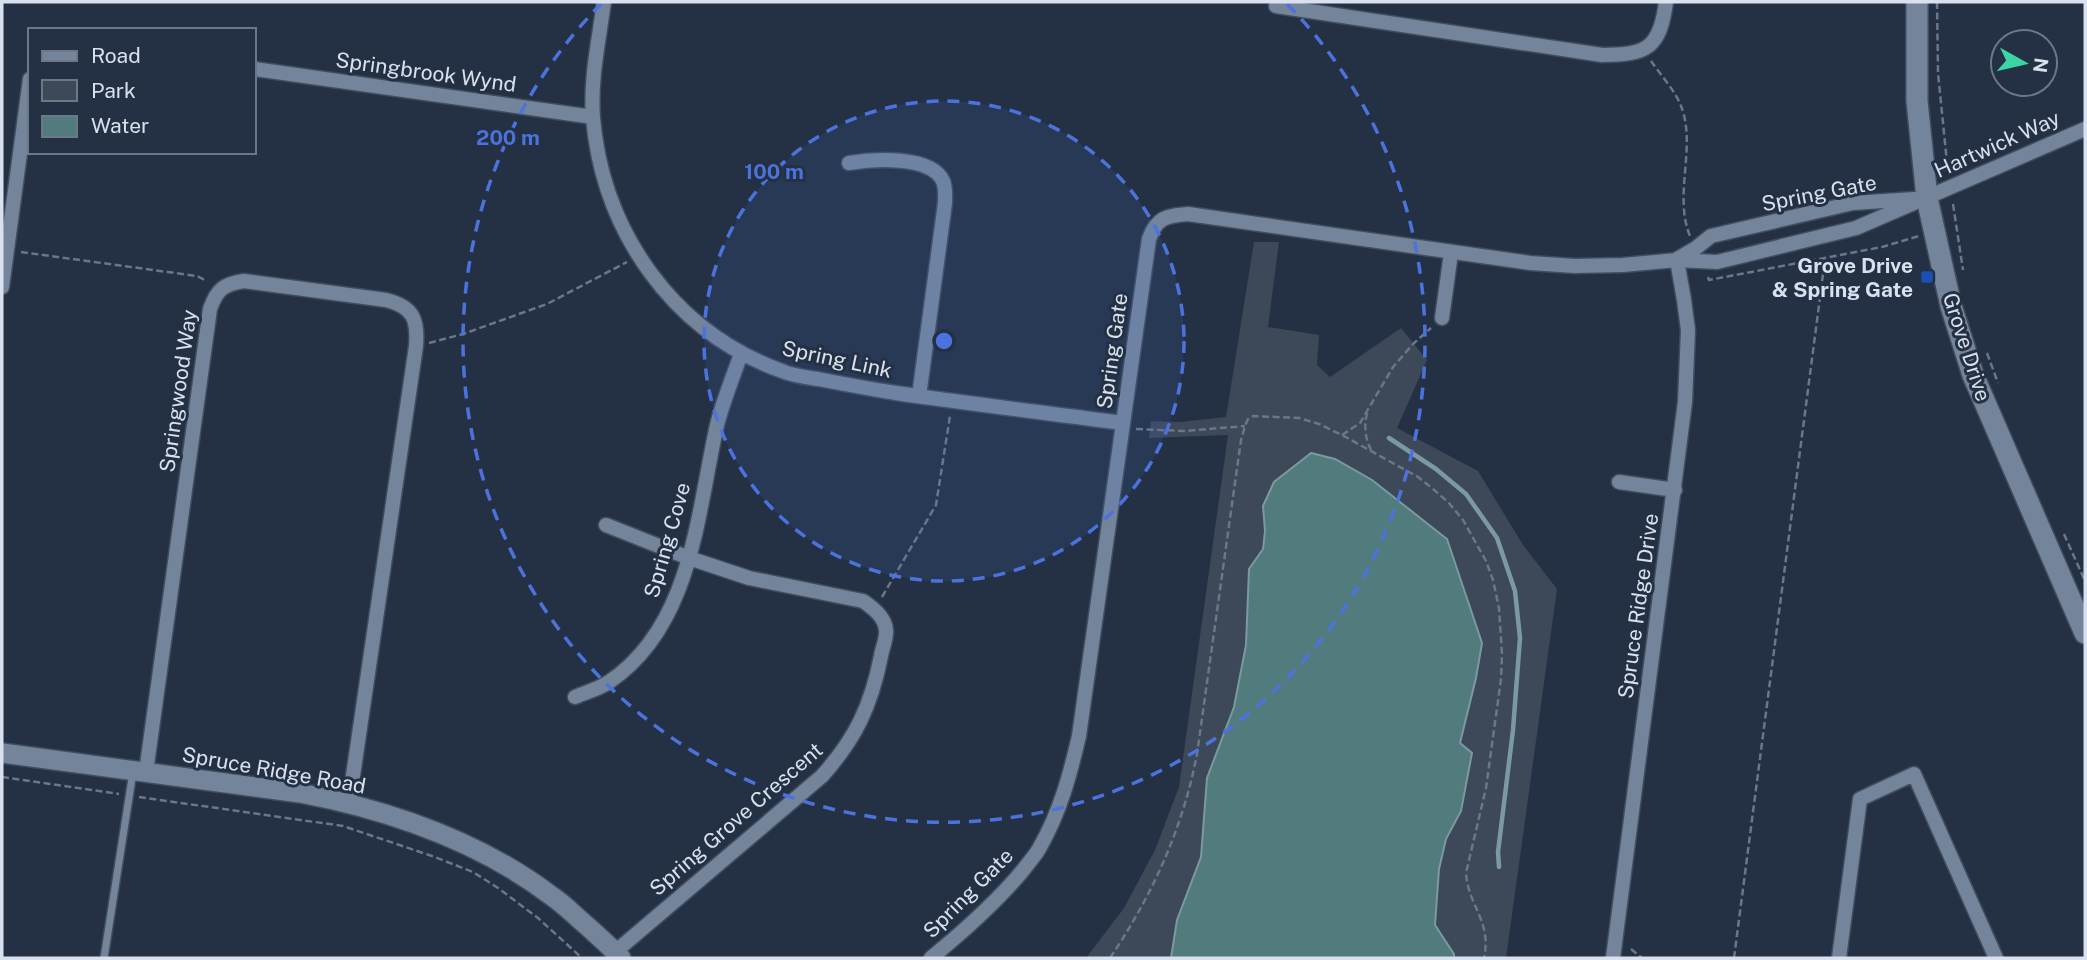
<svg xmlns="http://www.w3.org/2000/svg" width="2087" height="960" viewBox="0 0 2087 960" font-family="'Public Sans',sans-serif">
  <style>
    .green { fill: #3d4859 }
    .water { fill: #527b7d; stroke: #7a9a9f; stroke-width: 2 }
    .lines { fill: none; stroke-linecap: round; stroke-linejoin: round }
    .stream { stroke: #7a9a9f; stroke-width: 4.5 }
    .service-casing { stroke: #414d5d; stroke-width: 10 }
    .minor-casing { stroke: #414d5d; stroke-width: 17 }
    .tertiary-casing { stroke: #414d5d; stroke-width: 22 }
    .secondary-casing { stroke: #414d5d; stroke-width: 24 }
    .path { stroke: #6b7686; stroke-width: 2.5; stroke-dasharray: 7 3.5; stroke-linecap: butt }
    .service { stroke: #74849b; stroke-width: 7 }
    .minor { stroke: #74849b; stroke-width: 14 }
    .tertiary { stroke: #74849b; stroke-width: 19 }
    .secondary { stroke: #74849b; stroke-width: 21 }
    .ring { fill: none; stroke: #4c73dd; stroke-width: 3.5; stroke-dasharray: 12 9 }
    .transit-dot { fill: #1a4fb4; stroke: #243144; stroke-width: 2.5 }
    .labels { text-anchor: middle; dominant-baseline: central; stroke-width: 6; stroke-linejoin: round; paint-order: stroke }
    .street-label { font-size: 21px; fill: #d8e1ed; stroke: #243144 }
    .poi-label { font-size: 21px; font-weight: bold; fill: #d8e1ed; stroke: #243144; text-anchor: end }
    .centre { fill: #4c73dd; stroke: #243144; stroke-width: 3.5 }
    .ring-label { font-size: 21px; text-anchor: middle; font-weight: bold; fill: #4c73dd; stroke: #243144; stroke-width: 6; stroke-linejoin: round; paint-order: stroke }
  </style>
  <rect width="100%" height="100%" fill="#243144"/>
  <path class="green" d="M1254,242h25l-11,85 51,8 -2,30 13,12 71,-49 26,32 -30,68 81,43 45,74 34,44 -51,369h-420l38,-50 31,-58 24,-63 49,-352 -79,3 2,-17 29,1 46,-5z"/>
  <path class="water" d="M1311,453l24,6 37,21 75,59 35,104 -6,35 -16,65 12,10 -11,58 -15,28 -7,30 -4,56 19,29v4h-283l6,-38 24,-63 6,-79 27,-71 12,-62 3,-76 14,-20 2,-18 -2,-25 11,-24z"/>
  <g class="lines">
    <path class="stream" d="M1389,438l47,31 30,25 31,44 18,53 5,47 -7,92 -15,122 1,15"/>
    <defs>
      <path id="service" d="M104,958l29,-186"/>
      <path id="minor" d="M604,2c-5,38 -14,77 -11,116 10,114 80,214 189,253 11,5 24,6 36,8 26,5 52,10 78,14 76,11 151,20 226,30
        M1276,6l326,49c45,0 58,-7 64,-53
        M254,69l339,48
        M849,163c23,-4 82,-8 94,18 3,7 2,15 2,22l-26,193
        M1677,259l19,-11 15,-12 142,-33 62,-4
        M2,287l28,-208
        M1442,318l9,-65
        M1619,482l56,8
        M606,525l83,33 60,20 114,23c10,7 22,16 23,29 1,8 -4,19 -5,26 -10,50 -25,82 -59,120l-207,176
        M575,697c11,-5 24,-8 34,-15 83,-56 88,-168 108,-257 6,-24 16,-48 24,-71
        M146,772l64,-463c7,-20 14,-25 34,-28l142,19c28,7 32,20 30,46l-67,457
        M931,958c33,-27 66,-56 93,-89 5,-7 12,-14 16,-22 20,-35 30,-72 39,-111l70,-497c8,-22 17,-23 39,-25l342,49 45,3 48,-1 54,-5 40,2 139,-34 229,-99
        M1613,958l72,-556 3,-72 -4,-30 -7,-40
        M1839,958l21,-159 54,-25 82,184"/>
      <path id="tertiary" d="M2,753l298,40c89,17 181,49 253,104 12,8 22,19 33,28 12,11 24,21 35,33"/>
      <path id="secondary" d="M1917,2v99l10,97 24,108 22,69 112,258"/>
    </defs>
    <use href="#service" class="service-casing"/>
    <use href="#minor" class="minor-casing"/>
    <use href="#tertiary" class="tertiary-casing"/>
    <use href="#secondary" class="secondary-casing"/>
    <path class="path" d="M1937,2l1,71 10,100
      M1651,61c9,13 25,31 30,45 16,40 -8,89 9,130
      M1953,204l10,66
      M21,252l176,24 10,5
      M1708,277l1,3 173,-33 37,-11
      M429,343l34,-9 84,-30 80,-42
      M1987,353l11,30
      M1367,413c-3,13 -2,25 4,37
      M1136,429l48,2 61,-5
      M1342,435l18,-12 33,-56 21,-24 17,-15
      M2064,534l21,47
      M882,597l54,-92 14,-89
      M2,777l117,17
      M139,797l204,29 89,30 41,16 25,16 40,30 44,40
      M1631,949l11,9
      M1110,958c42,-62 73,-130 87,-204l44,-314 4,-14 3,-7 5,-3 46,2 20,6 23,11 76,42 15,12 16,14 14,17 23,41 7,19 6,28 3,46 -1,25 -15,109 -20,85c2,33 26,48 18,85
      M1734,958l91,-699"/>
    <use href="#service" class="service"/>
    <use href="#minor" class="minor"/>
    <use href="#tertiary" class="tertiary"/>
    <use href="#secondary" class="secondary"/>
  </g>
  <circle cx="944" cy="341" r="240" fill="#4c73dd" fill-opacity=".12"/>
  <g class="ring">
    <circle cx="944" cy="341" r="240"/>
    <path d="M1287 4A481 481 0 1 1 601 4"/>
  </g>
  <rect class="transit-dot" x="1920" y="270" width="14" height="14" rx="3.5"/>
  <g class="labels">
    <g class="street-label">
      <text transform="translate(426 72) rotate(8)">Springbrook Wynd</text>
      <text transform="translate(1997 144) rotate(-24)">Hartwick Way</text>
      <text transform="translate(1819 193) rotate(-11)">Spring Gate</text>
      <text transform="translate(1967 347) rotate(72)">Grove Drive</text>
      <text transform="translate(1112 351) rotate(-82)">Spring Gate</text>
      <text transform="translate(837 359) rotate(12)">Spring Link</text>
      <text transform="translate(178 391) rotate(-82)">Springwood Way</text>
      <text transform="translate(667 540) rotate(-74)">Spring Cove</text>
      <text transform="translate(1638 606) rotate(-82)">Spruce Ridge Drive</text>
      <text transform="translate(274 770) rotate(10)">Spruce Ridge Road</text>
      <text transform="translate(736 819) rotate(-41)">Spring Grove Crescent</text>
      <text transform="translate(968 893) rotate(-45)">Spring Gate</text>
    </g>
    <g class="poi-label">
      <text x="1913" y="265">Grove Drive<tspan x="1913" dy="24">&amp; Spring Gate</tspan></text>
    </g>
  </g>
  <circle cx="944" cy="341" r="10" class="centre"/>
  <g class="ring-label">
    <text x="508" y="145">200 m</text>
    <text x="774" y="179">100 m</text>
  </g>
  <rect width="2087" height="960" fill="none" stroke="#d8e1ed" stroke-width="7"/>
  <rect x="28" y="28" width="228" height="126" fill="#243144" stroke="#6c7788" stroke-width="2"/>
  <rect x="42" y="51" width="35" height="10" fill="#74849b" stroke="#6c7788" stroke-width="2"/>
  <text x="91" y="63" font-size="21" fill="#d8e1ed">Road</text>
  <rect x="42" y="80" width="35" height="21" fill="#3d4859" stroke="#6c7788" stroke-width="2"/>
  <text x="91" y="98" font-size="21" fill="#d8e1ed">Park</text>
  <rect x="42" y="116" width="35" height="21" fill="#527b7d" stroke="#6c7788" stroke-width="2"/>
  <text x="91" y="133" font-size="21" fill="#d8e1ed">Water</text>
  <g transform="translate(2024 63) rotate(98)"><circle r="33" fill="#243144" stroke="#6c7788" stroke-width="2"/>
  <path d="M0-5L12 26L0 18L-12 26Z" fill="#3cd4a4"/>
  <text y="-10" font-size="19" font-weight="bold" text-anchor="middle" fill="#d8e1ed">N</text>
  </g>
</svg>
